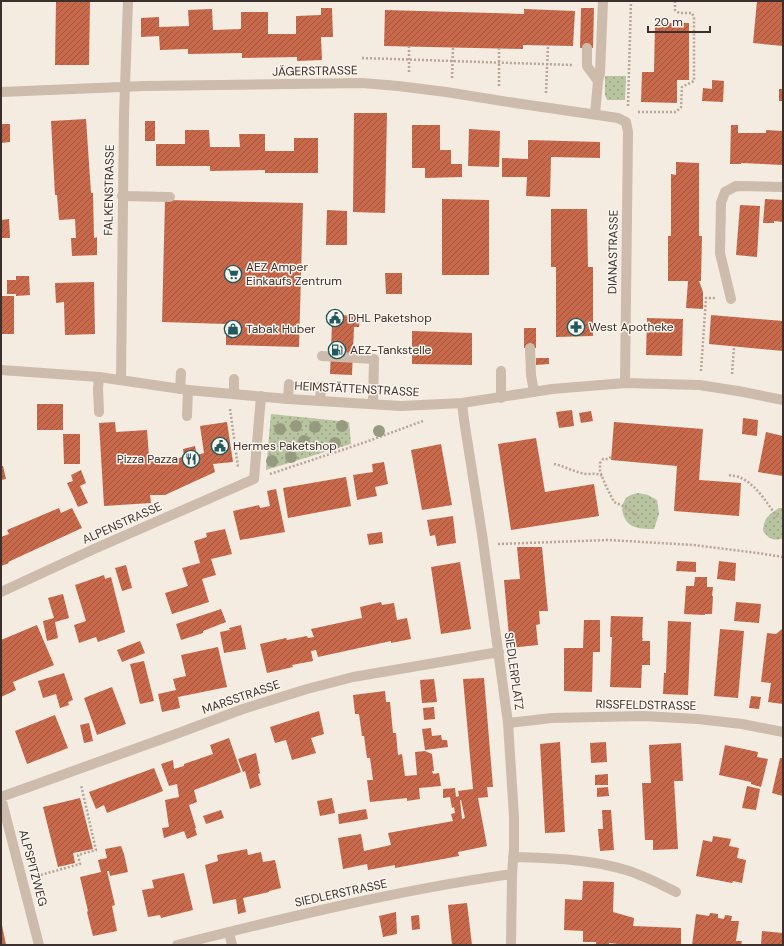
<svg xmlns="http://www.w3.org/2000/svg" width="784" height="946" viewBox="0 0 784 946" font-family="'DM Sans',sans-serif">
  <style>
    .grass { fill: url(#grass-dots) }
    .building { fill: url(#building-hatch); fill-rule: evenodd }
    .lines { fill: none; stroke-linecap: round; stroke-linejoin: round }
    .path { stroke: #b9a596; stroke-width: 2.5; stroke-dasharray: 2 2; stroke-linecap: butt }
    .service { stroke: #cdbbac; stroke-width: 10 }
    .minor { stroke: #cdbbac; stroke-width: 10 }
    .tree { fill: #969b7f }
    .labels { text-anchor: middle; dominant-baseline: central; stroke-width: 3; stroke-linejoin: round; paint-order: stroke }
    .street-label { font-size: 12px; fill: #3b302b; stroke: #fbf5ee }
    .poi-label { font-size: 12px; fill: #3b302b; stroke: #fbf5ee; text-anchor: start }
  </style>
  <defs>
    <pattern id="grass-dots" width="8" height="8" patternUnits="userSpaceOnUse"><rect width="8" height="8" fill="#b8c4a0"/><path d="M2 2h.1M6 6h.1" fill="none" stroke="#97a083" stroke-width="1.8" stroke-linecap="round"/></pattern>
    <pattern id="building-hatch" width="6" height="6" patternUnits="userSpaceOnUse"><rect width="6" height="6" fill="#c8694b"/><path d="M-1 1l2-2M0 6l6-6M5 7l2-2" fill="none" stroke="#a4573f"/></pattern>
  </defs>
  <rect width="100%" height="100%" fill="#f4ebe1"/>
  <path class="grass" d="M605,76h21l-1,24h-18l-2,-5z
    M271,414l78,8 2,22 -85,26z
    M638,493l10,2 9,5 2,14 -5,15c-6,0 -13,0 -19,-2 -11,-3 -17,-19 -9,-29 3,-3 8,-4 12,-5z
    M779,508h4v30c-9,4 -15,0 -20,-7 1,-13 5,-16 16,-23z"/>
  <path class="building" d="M56,1h34l-1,64h-34z
    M757,1h26v45l-30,-3z
    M321,8h11l1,29h-12l1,23 -25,1v-4l-55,1v-5l-54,1v-5l-28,1 -1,-14 -18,1v-19l18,-1v10l30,-1 -1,-16 24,-1 1,21 28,-1v-17h27v22h28v-18l25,-1z
    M581,8h13l-1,40h-13z
    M524,9l51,2 -2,35 -50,-1v4l-139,-3 1,-36 139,4z
    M655,23h34v57h-12v23l-36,-1 1,-30h12z
    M712,80l12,1 -1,21 -21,-1 1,-13 9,1z
    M779,89h4v12h-4z
    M354,113h33l-2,100 -32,-1z
    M86,119l5,74h2l1,45 3,-1v18l-25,1 -1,-18h5l-1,-19 -16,1 -2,-25h-2l-4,-74z
    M145,121h10v20h-10z
    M1,124h9v18l-9,1z
    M412,125h28v25h11v14h11v13l-37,1v-10h-13z
    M731,125h7v8h28v-3l17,1v34l-42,-2v1h-11z
    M469,129l31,2 -1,36 -31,-1z
    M185,130h24l1,17h30l-1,-13h26v17h29v-13h24v35h-53v-3l-55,1v-5h-54v-22h29z
    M528,140l72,2v16l-49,-1 -1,40 -24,-1 1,-19h-25v-19l26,1z
    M676,162l23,1v73h3l-1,45h-2l4,11v17l-17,-1 2,-27h-20v-45h3v-62l5,1z
    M442,199l47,1v75h-47z
    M765,199l18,1v22l-9,-1v2h-11z
    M165,200l138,3 -4,144 -73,-2v-21l-64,-2z
    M740,205l20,1 -3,51 -21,-2z
    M551,209h36l1,58h5v69l-37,1v-70h-5z
    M327,210l20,1v34h-21z
    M9,219l1,19h-9v-18z
    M385,273h17v21h-16z
    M16,276h13l1,19 -14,1v-2h-9v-14h9z
    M94,282l1,52 -30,1 -1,-33 -8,1 -1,-20z
    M1,296h13v38h-13z
    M334,315l26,1 -1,11h-5l-2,48 -22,-1 2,-50h2z
    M711,315l72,6v30l-74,-7z
    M647,318l36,1 -1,37 -36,-1z
    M524,328h12v20h-12z
    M412,331l60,2v32l-60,-1z
    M536,358h13v6l-13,1z
    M37,404h26v26h-26z
    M572,410l2,16 -15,2 -3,-16z
    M591,411l2,10 -12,2 -2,-10z
    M743,418l15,2 -1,16 -15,-2z
    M115,422l1,10 31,-2 2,27 12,-1 4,8 19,-8 -1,-7 12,-3 2,9 7,-2 -4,-27 27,-4 6,40 -20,2 2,8 -50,23h-15l1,8 -47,3 -5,-83z
    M614,422l89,7 -4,51 42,3 -2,33 -65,-5 3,-45 -66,-6z
    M766,432l17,4v40l-25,-4z
    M63,434h17v30h-16z
    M536,438l9,54 49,-8 5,32 -88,14 -13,-86z
    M441,444l11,61 -30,5 -11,-60z
    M384,462l4,22 -13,3 2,9 -20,4 -4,-25 20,-3 -1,-8z
    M1,466h2l3,13 -5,1z
    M81,470l5,13 -6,3 8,17 -10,4 -11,-24 6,-2 -2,-6z
    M346,477l5,29 -63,12 -5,-30z
    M276,489l9,43 -45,8 -7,-29 26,-6 1,3 10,-2 -3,-15z
    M59,508l2,5 11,-5 10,20 -74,34 1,1 -8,3v-29l8,-3 -2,-4z
    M453,516l3,27 -19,3 -2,-11 -5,1 -3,-16z
    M225,529l7,25 -21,5 5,16 -14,4 7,23 -37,12 -7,-21 23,-7 -6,-18 18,-5 -6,-22 13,-4 -1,-4z
    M382,532l1,11 -14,2 -2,-11z
    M517,547h25l6,64h-9l1,13 -4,1 2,20 -28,3 -6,-68 16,-1z
    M677,561l19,1v10l-20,-1z
    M719,561l17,2 -1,18 -18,-2z
    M460,562l11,67 -30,5 -10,-67z
    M126,565l6,23 -10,3 -7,-23z
    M104,575l1,4 6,-2 14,55 -27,10 -2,-5 -17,6 -5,-18 12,-4 -11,-36z
    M695,577h12v10h6l-1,9h1l-1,18h-7v1l-21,-1 2,-28h8z
    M63,594l6,24 -14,4 3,16 -11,3 -4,-20 11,-3 -6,-20z
    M381,602l1,3 12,-2 3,17 10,-2 4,21 -20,4v-2l-73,16 -2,-7 -5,1 2,10 -21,4 1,2 -26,6 -7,-29 26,-6 1,2 20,-4 1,2 6,-1 -3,-8 51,-11 -2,-11z
    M736,602l25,2 -2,19 -25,-2z
    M221,609l5,13 -23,9v2l-22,7 -5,-16z
    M611,616l32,1 -1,21h1l-1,3h8v24h-8l-1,23 -31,-1 2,-50h-2z
    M584,620h16v32h-7l-1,40 -28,-1v-43h19z
    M668,621l23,1 -3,73 -25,-1 1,-21h2z
    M37,625l17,40 -41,17 3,8 -15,7v-57z
    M241,625l5,24 -22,4 -4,-21 10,-2 -1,-2z
    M720,629l24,2 -6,67 -24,-2z
    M782,629l1,1v74l-15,-2 3,-19 -10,-1 6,-49 9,1z
    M140,641l5,12 -23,9 -5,-12z
    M218,647l9,40 -49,10 2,11 -18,4 -4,-18 18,-4 -3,-11 13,-3 -5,-21z
    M144,661l10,40 -14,3 -10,-40z
    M64,673l9,27 -5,2 1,3 -9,3 -4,-14 -13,4 -5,-17z
    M484,678l9,109h-6l1,10 -10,1 9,48 -29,6 1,4 -64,12v-3l-27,5 -1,-6 -24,5 -5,-31 23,-4 3,17 27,-6 -3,-12 65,-12 -2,-7 4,-1 -1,-6 -2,1 -2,-11 -7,1v-9l12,-1 1,9 3,-1 -1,-5 15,-2 -10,-110zM460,800h1l4,18 -3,1z
    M434,679l3,23 -15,1 -2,-23z
    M112,687l14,37 -29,11 -13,-37z
    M385,691l1,11h4l3,31h3l2,22 4,-1 3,22 12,-1 -2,-23 10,-1 7,3 2,17h-2l1,3 6,-1 2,13 -22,2 1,11 -13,2v-3l-37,4 -3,-22h6l-3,-22h-3l-3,-22h-2l-3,-22h-4l-2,-19z
    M751,696l10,1 -2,12 -10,-1z
    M434,707l1,12 -11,1 -1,-12z
    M319,711l5,23 -13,4 5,15 -24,7 -6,-20 -11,3 -5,-16z
    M55,715l13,33 -41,16 -12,-33z
    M89,723l4,18 -9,2 -4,-18z
    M431,728l1,8 9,-1 1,5h5l1,7 -23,3 -3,-21z
    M229,738l12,34 -47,18 3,12 -8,3 7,23h-1l2,7 -10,4 -3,-8 -20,7 -2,-10 7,-1 -4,-27 14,-3 -2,-13 -8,2 -8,-22 12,-4 1,9 10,-3v-2l29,-10 -3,-9z
    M560,742l5,90 -20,1 -5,-89z
    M606,742l1,20 -16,1 -1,-20z
    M681,743l2,38h-9l4,68 -25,1v-10h-8l-3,-57h9l-2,-38z
    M725,745l33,7 -1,5 11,2 -7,28 -10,-3v-2l-32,-7z
    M256,753l4,20 -2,1 3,11 -11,4 -5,-18 -2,1 -5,-13z
    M780,758h3v38l-11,-3z
    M154,768l9,23 -56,22 -3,-8 -8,4 -7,-17z
    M608,774v11h-13v-10z
    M747,786l13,3 -4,21 -14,-2z
    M608,787l1,9 -12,1v-9z
    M80,798l13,51 -20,4 2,10 -17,4 -15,-60z
    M332,798l3,15 -15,3 -3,-15z
    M366,809l2,10 -29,5 -1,-10z
    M221,810l3,8 -18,6 -3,-8z
    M602,810h9l3,40 -14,1 -2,-22h5z
    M713,836l18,3 -2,7 10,2 -2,10 9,2 -4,23 -9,-2 -1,2 -36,-7 7,-36 9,2z
    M121,846l3,8 4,18 -18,4 -1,-5h-2l8,34 -3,1 5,25 -24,5 -6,-24 1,-1 -8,-34 21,-5 -3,-12 9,-2 -2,-9z
    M247,849l1,6 13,-3 2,10 12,-2 6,28 -12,3v1l-26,6 3,14 -8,2 -2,-15 -23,5 -8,-39 13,-4 -1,-6z
    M184,873l9,37 -32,8 -1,-3 -12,2 -6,-27 12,-2 -2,-8z
    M583,881l31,1 -1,30 21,6 -1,8 48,2v17h-63v-1l-9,-1v2h-13v-3h-13v-11l-19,-1 1,-31 17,1z
    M467,903l5,42h-20l-4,-40z
    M396,912l1,22 -14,3 -4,-21z
    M710,913l8,1v4l6,1 1,-4 7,1 -1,5h8l-3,20h6l-1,4h-49l4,-31 13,2z
    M419,915l1,14 -8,1 -1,-14z
    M1,925h1l4,20h-5z
    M762,931l21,2v12h-22z"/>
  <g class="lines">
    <path class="path" d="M499,48v38
      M362,58l210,7
      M409,72v-26
      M452,78l1,-30
      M546,93l2,-48
      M628,106l3,-105
      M638,112h38l5,-5 1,-20 12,-6v-64l-2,-4h-13l-4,-3v-9
      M701,371l5,-73h10
      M732,374l2,-27
      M230,409l8,58
      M611,457l-3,2h-5l-3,4v8l5,13 9,18 9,4 16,11
      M554,464c11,2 21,9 33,10 6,0 10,-1 16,2
      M270,474l93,-31 60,-22
      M729,475c4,1 9,1 12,3 16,7 27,27 37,40
      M498,544l111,-4 84,5 65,8 25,4
      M37,876l43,-12 -2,-9 18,-5 -15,-65"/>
    <path class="service" d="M587,48v18l11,15
      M122,196l48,1
      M530,348l1,27 3,17
      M322,356l52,3 -1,45
      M501,371v27
      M180,389l1,-16
      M234,394v-15
      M288,399l1,-15
      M320,401l1,-15
      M99,412l-1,-23 1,-12
      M187,416l1,-26
      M229,932l3,13"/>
    <path class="minor" d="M1,92l144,-6 217,-3 36,3 48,6 69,11 103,15 8,4 2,10 -3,251
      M595,114l3,-33 2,-8 3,-72
      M731,299l-11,-46 1,-50 4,-11 11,-6 47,1
      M1,370l98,7 89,13 100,9 113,7 61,-3 90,-14 73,-6 74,2 39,6 45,9
      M121,380l3,-265 4,-114
      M462,403l2,17 18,114 26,189 6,94v32l-2,25 -1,71
      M1,592l93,-43 160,-70 7,-83
      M508,723l44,-5 91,-2 55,3 44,5 41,8
      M1,797l175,-63 67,-25 64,-20 46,-12 146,-25
      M1,798l38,147
      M513,857c38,1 76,2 113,13 17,5 34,14 50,22
      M177,945c111,-28 222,-55 335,-71"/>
  </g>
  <g class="tree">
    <circle cx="296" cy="426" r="6"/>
    <circle cx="342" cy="426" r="6"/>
    <circle cx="315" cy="427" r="6"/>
    <circle cx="280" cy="429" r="6"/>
    <circle cx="379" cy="431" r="6"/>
    <circle cx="304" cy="441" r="6"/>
    <circle cx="335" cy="443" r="6"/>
    <circle cx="291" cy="457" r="6"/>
    <circle cx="272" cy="461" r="6"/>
  </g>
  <defs>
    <symbol id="supermarket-ring" viewBox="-11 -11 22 22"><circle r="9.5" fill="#fbf5ee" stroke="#1f5a5e" stroke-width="1.5"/><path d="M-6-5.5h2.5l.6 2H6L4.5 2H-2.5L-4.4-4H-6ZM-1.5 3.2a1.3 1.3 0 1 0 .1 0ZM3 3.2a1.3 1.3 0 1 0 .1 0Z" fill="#1f5a5e"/></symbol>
    <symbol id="civic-ring" viewBox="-11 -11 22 22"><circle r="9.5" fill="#fbf5ee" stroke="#1f5a5e" stroke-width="1.5"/><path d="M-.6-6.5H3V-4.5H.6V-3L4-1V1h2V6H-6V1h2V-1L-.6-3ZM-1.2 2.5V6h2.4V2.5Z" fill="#1f5a5e"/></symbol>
    <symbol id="pharmacy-ring" viewBox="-11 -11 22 22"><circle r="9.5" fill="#fbf5ee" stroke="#1f5a5e" stroke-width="1.5"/><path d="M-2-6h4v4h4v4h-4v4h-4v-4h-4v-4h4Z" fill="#1f5a5e"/></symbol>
    <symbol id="shop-ring" viewBox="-11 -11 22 22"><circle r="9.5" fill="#fbf5ee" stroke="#1f5a5e" stroke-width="1.5"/><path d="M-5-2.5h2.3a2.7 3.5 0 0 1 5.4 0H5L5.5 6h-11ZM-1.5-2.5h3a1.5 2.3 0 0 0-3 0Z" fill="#1f5a5e"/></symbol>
    <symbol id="fuel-ring" viewBox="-11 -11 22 22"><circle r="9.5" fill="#fbf5ee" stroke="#1f5a5e" stroke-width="1.5"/><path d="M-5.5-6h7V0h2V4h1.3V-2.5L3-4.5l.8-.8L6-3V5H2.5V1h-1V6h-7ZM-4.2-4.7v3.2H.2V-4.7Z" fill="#1f5a5e"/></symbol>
    <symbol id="restaurant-ring" viewBox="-11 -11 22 22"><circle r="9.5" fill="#fbf5ee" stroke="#1f5a5e" stroke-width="1.5"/><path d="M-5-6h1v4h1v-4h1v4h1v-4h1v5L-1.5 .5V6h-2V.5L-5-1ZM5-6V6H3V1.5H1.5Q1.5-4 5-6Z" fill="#1f5a5e"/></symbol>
  </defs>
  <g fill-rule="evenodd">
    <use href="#supermarket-ring" x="223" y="264" width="20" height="20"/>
    <use href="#civic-ring" x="325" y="308" width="20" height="20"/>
    <use href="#pharmacy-ring" x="566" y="317" width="20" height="20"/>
    <use href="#shop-ring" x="223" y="319" width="20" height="20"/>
    <use href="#fuel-ring" x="327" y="340" width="20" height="20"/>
    <use href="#civic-ring" x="210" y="436" width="20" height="20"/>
    <use href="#restaurant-ring" x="181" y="449" width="20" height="20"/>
  </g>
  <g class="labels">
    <g class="street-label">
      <text transform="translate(315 71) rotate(-1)">JÄGERSTRASSE</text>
      <text transform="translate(109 190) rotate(-89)">FALKENSTRASSE</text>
      <text transform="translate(613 252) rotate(-89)">DIANASTRASSE</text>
      <text transform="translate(357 389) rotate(3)">HEIMSTÄTTENSTRASSE</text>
      <text transform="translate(122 523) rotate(-24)">ALPENSTRASSE</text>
      <text transform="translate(514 671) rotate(82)">SIEDLERPLATZ</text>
      <text transform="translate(241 697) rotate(-19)">MARSSTRASSE</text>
      <text transform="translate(646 705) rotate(1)">RISSFELDSTRASSE</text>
      <text transform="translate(33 868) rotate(75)">ALPSPITZWEG</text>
      <text transform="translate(341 893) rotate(-12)">SIEDLERSTRASSE</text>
    </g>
    <g class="poi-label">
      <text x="246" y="267">AEZ Amper<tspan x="246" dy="14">Einkaufs Zentrum</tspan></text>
      <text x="348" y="318">DHL Paketshop</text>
      <text x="589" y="327">West Apotheke</text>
      <text x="246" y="329">Tabak Huber</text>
      <text x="350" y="350">AEZ-Tankstelle</text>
      <text x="233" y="446">Hermes Paketshop</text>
      <text x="178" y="459" text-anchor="end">Pizza Pazza</text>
    </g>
  </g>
  <rect width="784" height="946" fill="none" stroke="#3b302b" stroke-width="4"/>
  <path d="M648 26v6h62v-6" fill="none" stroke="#3b302b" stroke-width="2"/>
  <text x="654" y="26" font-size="12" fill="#3b302b" stroke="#fbf5ee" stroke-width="3" paint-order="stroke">20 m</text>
</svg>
